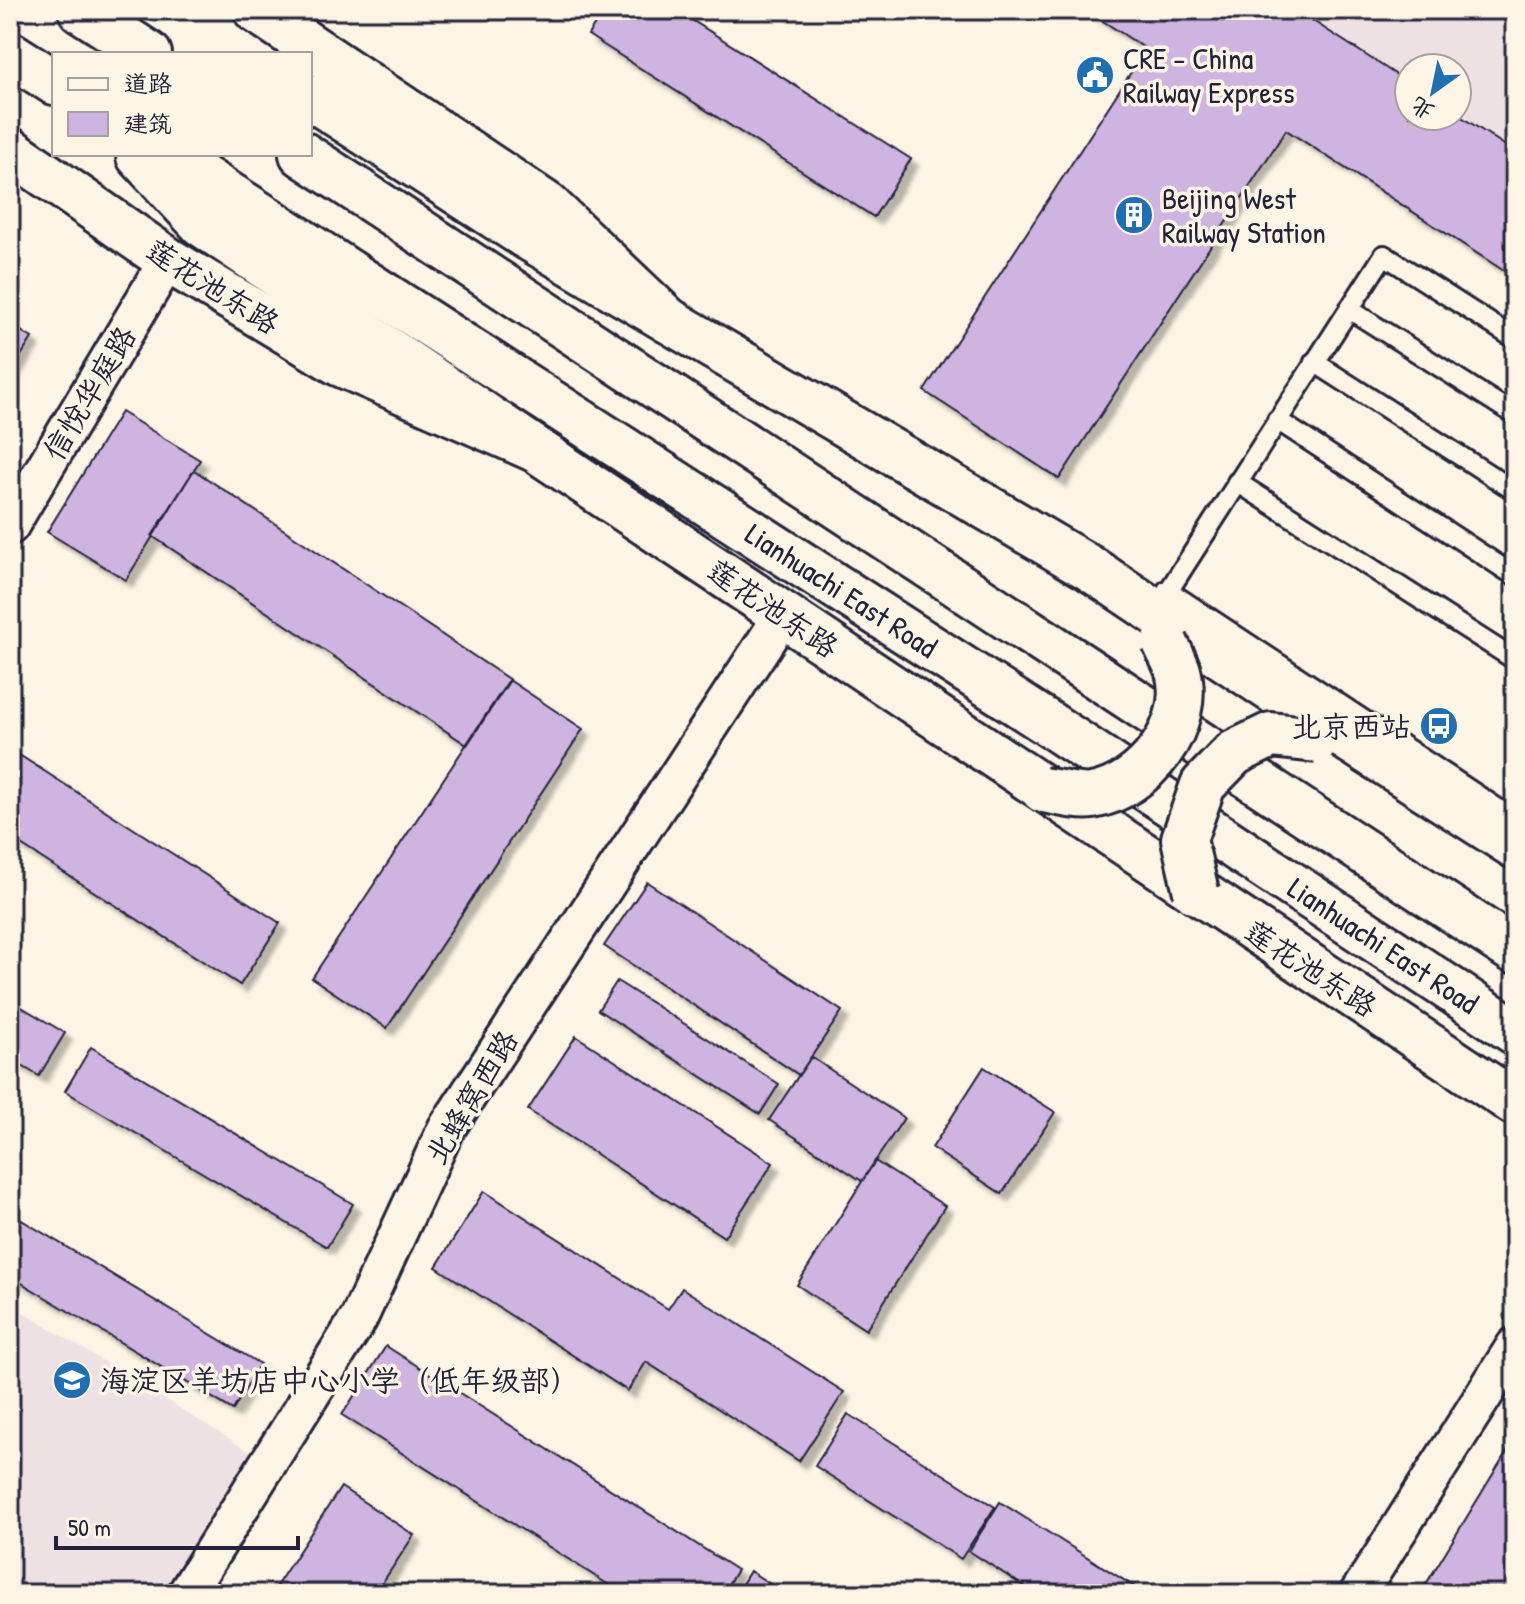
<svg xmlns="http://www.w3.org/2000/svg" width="1525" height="1604" viewBox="0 0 1525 1604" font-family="'Patrick Hand','LXGW WenKai TC',sans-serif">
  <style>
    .built { fill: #eee1e4 }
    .building { fill: #cfb3e0; stroke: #22223b; stroke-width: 2; filter: url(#shadow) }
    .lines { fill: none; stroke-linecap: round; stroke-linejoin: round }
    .service-casing { stroke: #22223b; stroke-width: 24 }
    .minor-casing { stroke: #22223b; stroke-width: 42 }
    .tertiary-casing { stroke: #22223b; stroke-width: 50 }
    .trunk-casing { stroke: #22223b; stroke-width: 50 }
    .service { stroke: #fcf5e5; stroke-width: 18 }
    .minor { stroke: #fcf5e5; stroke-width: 36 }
    .tertiary { stroke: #fcf5e5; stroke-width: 44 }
    .trunk { stroke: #fcf5e5; stroke-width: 44 }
    .rail { stroke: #22223b; stroke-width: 6; stroke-dasharray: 12 6; stroke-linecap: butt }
    .tertiary-bridge-casing { stroke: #22223b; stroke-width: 50; stroke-linecap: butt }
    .tertiary-bridge { stroke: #fcf5e5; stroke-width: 44 }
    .labels { text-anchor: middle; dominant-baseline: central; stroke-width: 7; stroke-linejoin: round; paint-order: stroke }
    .poi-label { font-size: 30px; fill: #22223b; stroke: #fcf5e5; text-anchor: start }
    .street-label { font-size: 30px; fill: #22223b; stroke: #fcf5e5 }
  </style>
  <defs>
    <filter id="shadow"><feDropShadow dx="7" dy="7" stdDeviation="2" flood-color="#0004"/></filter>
  </defs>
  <rect width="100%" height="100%" fill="#fcf5e5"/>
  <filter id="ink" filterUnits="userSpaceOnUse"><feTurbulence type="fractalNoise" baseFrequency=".0125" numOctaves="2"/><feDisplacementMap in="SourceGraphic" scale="16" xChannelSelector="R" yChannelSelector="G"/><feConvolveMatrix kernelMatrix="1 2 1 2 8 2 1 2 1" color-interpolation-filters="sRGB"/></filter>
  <g filter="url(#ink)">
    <path class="built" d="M1300,10h215v140l-58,-38v-44h-48v13z
      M10,1304l247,152 -85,138h-162z"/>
    <path class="building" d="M604,10h72l235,149 -37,58 -286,-182z
      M1086,10h210l113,73v33l48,-2 58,38v126l-229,-148 -227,349 -135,-88 222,-342z
      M10,324l22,14 -22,35z
      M121,412l79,48 -74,120 -79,-48z
      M194,470l316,210 -43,65 -315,-209z
      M509,680l74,49 -196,299 -75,-50z
      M10,749l270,174 -40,62 -230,-147z
      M647,882l195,129 -43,64 -195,-129z
      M617,981l162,103 -19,30 -162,-104z
      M10,1000l55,33 -26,43 -29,-17z
      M576,1036l197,127 -49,74 -196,-127z
      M91,1047l262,157 -26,43 -262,-156z
      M811,1057l93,61 -42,63 -93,-61z
      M984,1067l71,45 -53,82 -70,-46z
      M875,1161l70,45 -79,124 -69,-45z
      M484,1191l184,118 14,-21 162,104 -45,69 -153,-99 -18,29 -192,-124z
      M10,1213l250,151 -27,46 -223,-134z
      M386,1346l351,224 -15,24h-99l-281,-179z
      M848,1414l147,93 -34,52 -146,-93z
      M1515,1438v156h-95z
      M341,1487l73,48 -39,59h-104z
      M1000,1502l141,89 -1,3h-104l-67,-43z
      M750,1571l36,23h-50z"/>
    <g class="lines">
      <defs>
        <path id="service" d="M1349,309l166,106
          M1314,362l201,129
          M1277,420l238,156
          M1237,482l278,178
          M1167,590l348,230
          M1181,617l-12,-27 215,-335 131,84"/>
        <path id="minor" d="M10,526l158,-266
          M186,1594l173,-276 87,-189 337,-514
          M1358,1594l157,-248"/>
        <path id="tertiary" d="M256,10l291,195 121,115 420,247 193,129 234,150
          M10,150l158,110 171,103 196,86 980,654"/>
        <g id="trunk">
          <path d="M81,10l68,44"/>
          <path d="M10,54l44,28"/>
          <path d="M310,97l214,138 144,85"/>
          <path id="s1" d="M166,154l877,566 472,312"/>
          <path d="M302,154l1213,797"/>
          <path d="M139,156l63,68 333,225"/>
        </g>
      </defs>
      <use href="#service" class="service-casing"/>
      <use href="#minor" class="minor-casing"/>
      <use href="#tertiary" class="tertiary-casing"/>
      <use href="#trunk" class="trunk-casing"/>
      <use href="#service" class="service"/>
      <use href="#minor" class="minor"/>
      <use href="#tertiary" class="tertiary"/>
      <use href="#trunk" class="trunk"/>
      <path class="rail" d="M1514,10l1,1"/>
      <defs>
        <path id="tertiary-bridge" d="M1043,790c14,2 35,8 49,6 53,-9 101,-71 86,-125 -3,-10 -9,-19 -13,-29
          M1196,892l-12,-53 19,-54 31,-32 37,-18 46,5"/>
      </defs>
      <use href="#tertiary-bridge" class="tertiary-bridge-casing"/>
      <use href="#tertiary-bridge" class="tertiary-bridge"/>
    </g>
  </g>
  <defs>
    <symbol id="civic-disc" viewBox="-11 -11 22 22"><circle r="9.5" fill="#1f6fb2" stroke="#fcf5e5"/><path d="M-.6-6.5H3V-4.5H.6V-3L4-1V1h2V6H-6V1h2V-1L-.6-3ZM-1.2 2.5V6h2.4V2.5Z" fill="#fff"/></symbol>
    <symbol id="building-disc" viewBox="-11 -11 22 22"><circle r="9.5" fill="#1f6fb2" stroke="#fcf5e5"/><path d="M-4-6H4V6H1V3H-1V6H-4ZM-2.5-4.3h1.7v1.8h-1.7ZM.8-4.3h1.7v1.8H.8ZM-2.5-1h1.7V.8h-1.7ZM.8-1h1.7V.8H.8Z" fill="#fff"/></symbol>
    <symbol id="bus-disc" viewBox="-11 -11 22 22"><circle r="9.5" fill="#1f6fb2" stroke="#fcf5e5"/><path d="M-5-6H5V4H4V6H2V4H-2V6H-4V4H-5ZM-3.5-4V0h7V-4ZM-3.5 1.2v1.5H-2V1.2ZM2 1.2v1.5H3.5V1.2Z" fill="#fff"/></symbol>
    <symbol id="school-disc" viewBox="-11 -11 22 22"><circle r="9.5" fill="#1f6fb2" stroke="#fcf5e5"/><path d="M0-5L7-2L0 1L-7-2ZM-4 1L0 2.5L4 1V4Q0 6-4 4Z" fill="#fff"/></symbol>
  </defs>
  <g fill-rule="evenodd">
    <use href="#civic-disc" x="1073" y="53" width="44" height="44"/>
    <use href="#building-disc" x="1112" y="193" width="44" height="44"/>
    <use href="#bus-disc" x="1417" y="704" width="44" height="44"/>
    <use href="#school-disc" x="50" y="1358" width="44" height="44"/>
  </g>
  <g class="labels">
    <g class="poi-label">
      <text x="1123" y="58">CRE - China<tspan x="1123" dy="34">Railway Express</tspan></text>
      <text x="1162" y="198">Beijing West<tspan x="1162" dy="34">Railway Station</tspan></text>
      <text x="1411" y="726" text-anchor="end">北京西站</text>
      <text x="100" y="1380">海淀区羊坊店中心小学（低年级部）</text>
    </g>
    <g class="street-label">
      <text transform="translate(213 286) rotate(32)">莲花池东路</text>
      <text transform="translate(89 393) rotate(-59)">信悦华庭路</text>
      <text stroke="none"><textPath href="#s1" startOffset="804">Lianhuachi East Road</textPath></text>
      <text transform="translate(773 608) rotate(34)">莲花池东路</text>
      <text stroke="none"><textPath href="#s1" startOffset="1452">Lianhuachi East Road</textPath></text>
      <text transform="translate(1311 968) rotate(33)">莲花池东路</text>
      <text transform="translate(471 1097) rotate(-59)">北蜂窝西路</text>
    </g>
  </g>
  <rect width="1525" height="1604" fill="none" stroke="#fcf5e5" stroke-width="40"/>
  <rect x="20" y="20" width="1485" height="1564" fill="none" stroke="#22223b" stroke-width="3" filter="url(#ink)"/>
  <rect x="52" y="52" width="260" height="104" fill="#fcf5e5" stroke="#a5a1a1" stroke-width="2"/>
  <rect x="68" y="78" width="40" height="12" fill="#fcf5e5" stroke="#a5a1a1" stroke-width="2"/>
  <text x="124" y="92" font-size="24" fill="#22223b">道路</text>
  <rect x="68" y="112" width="40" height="24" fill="#cfb3e0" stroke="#a5a1a1" stroke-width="2"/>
  <text x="124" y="132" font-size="24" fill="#22223b">建筑</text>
  <g transform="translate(1433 92) rotate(213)"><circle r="38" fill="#fcf5e5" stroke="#a5a1a1" stroke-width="2"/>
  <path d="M0-6L14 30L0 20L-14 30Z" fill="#1f6fb2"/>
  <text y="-12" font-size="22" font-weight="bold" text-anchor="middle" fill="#22223b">北</text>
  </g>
  <path d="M56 1536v12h242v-12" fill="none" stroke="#22223b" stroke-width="4"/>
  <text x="68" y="1536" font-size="24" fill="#22223b" stroke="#fcf5e5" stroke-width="6" paint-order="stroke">50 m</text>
</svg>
